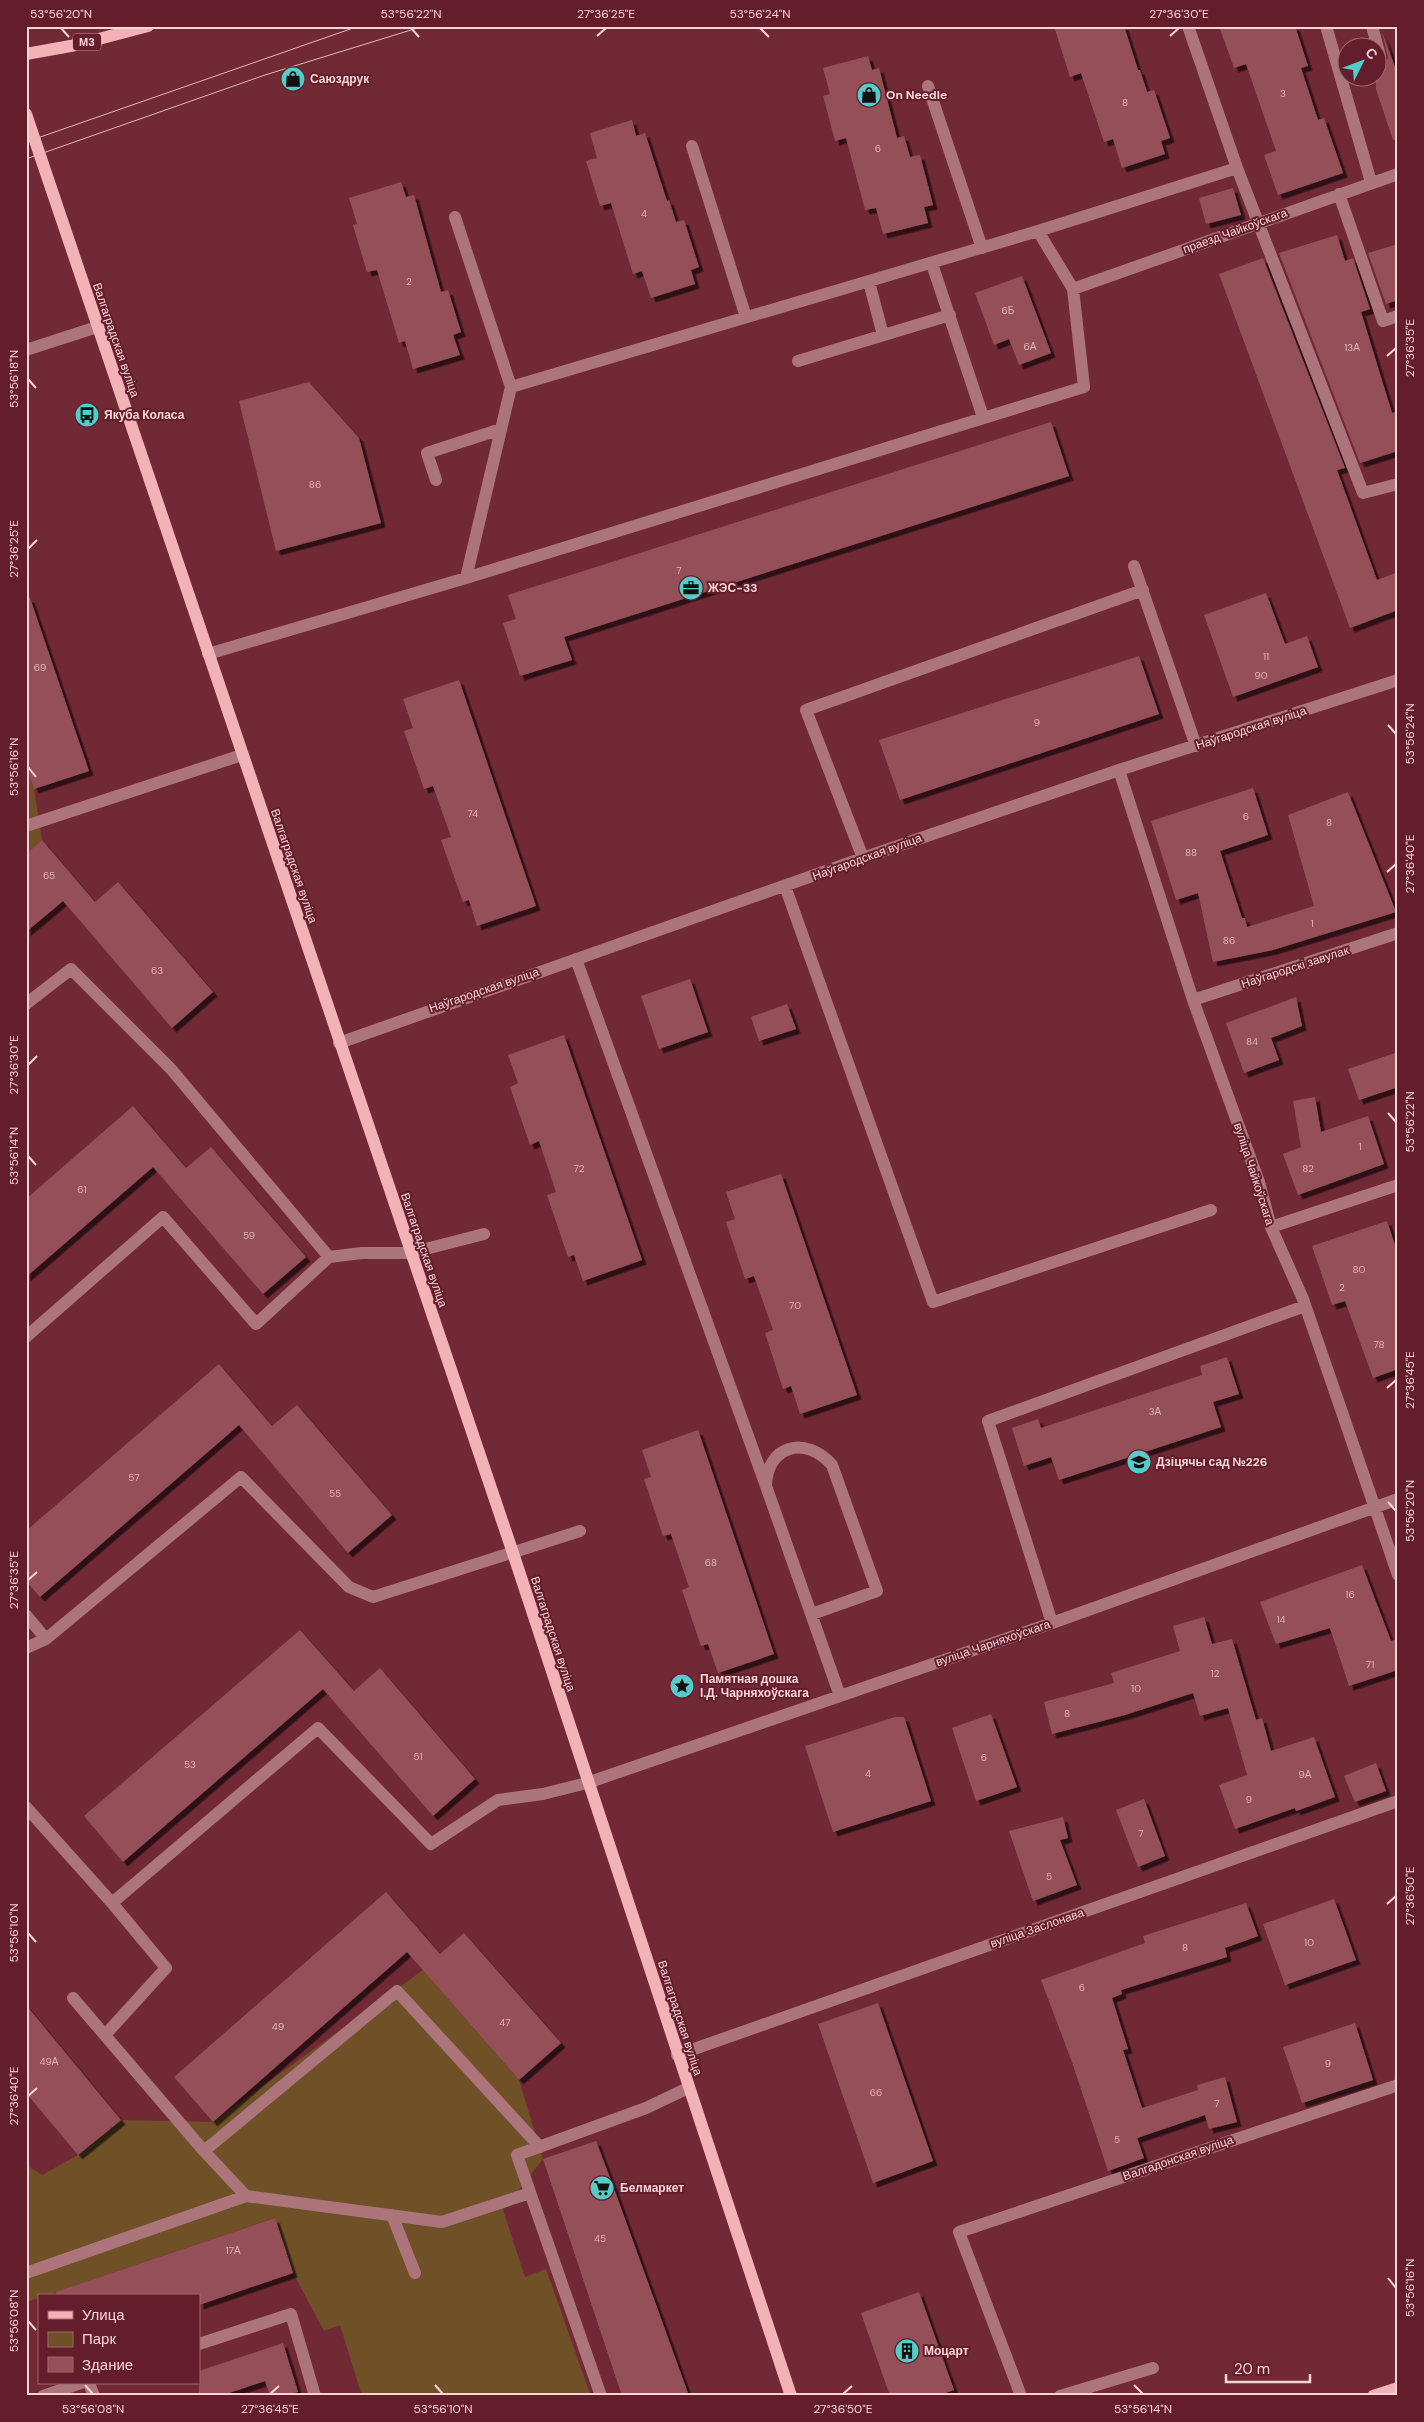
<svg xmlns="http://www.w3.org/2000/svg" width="1424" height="2422" viewBox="0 0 1424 2422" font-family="'DM Sans',sans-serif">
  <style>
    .green { fill: #6f5027 }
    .building { fill: #945059; filter: url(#shadow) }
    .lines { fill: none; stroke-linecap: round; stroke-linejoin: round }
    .minor { stroke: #ab757b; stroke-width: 12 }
    .major { stroke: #f3b2b8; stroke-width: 12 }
    .tram { stroke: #e2b8bd; stroke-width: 1 }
    .ticks { fill: none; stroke: #f9d5d8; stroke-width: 2 }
    .labels { text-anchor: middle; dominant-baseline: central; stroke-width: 4; stroke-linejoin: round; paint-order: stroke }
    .number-label { font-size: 10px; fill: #e0b4b8 }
    .shield { fill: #641d2b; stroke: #cc9ea4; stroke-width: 1 }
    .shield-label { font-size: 11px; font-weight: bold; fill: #f9d5d8 }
    .poi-label { font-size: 12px; font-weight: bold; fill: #f9d5d8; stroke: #641d2b; text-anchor: start }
    .street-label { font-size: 12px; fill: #f9d5d8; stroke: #641d2b }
    .neatline { fill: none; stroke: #f9d5d8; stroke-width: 2 }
    .ticks-label { font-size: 12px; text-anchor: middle; fill: #f9d5d8 }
  </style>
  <defs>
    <filter id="shadow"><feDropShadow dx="4.5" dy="4.5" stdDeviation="0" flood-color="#0009"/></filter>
  </defs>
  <rect width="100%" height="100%" fill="#712935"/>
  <path class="green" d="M26,766l8,23 8,51 -16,14z
    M423,1970l96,110 24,79 -40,51 22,67 21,-8 45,127h-229l-22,-71 -16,6 -31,-58 -19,-55 -229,78h-6v2l-13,4v-137l16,10 36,-20 43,-35 92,2z"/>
  <path class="building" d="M1054,26h70l14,44h2l7,22 7,-2 16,48 -9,3 4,13 -43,14 -9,-29 -9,3 -23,-69 -11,4z
    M1219,26h76l13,40 -7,2 17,52 6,-2 19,55 -65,22 -14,-40 12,-4 -30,-87 -12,4z
    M1382,32l16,43v64l-5,1 -17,-51v-26l7,1 5,-6z
    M868,56l4,14 7,-2 18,70 7,-2 6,21 10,-2 13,50 -9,2 4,16 -45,11 -7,-26 -11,2 -19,-72 -11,3 -12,-45 7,-2 -7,-26z
    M632,120l4,16 9,-3 22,68 2,-1 7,22 8,-2 15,47 -8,3 4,14 -44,14 -9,-27 -9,3 -22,-71 -11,3 -14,-45 11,-3 -7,-25z
    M401,182l5,15 8,-2 27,97 7,-2 13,42 -8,3 7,20 -47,14 -8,-28 -6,2 -22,-73 -10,2 -14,-47 4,-1 -8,-26z
    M1233,188l8,27 -35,9 -7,-26z
    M1337,235l8,26 8,-3 17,51 -9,3 31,101 6,-2v40l-38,12 -81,-210z
    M1398,244v56l-12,4 -18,-51z
    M1263,258l82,210 -8,2 40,110 21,-8v38l-48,18 -131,-354z
    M1022,276l29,77 -32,12 -10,-26 -15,6 -19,-52z
    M309,382l50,56 22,85 -105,28 -37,-150z
    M1051,422l18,54 -505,161 8,23 -52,16 -17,-53 13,-4 -8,-24z
    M1266,593l19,51 22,-8 11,31 -85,30 -29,-82z
    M26,598h4l59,173 -55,18 -8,-23z
    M1139,656l20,58 -259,86 -21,-60z
    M459,680l77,226 -59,20 -8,-26 -6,2 -22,-62 10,-3 -18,-51 -9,3 -20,-58 9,-3 -10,-29z
    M1253,788l15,47 -48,16 22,67h3l2,9 67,-21 -26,-91 60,-23 48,120 -123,38 -60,12 -15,-69 -22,7 -25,-79z
    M42,840l53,62 23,-20 95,110 -41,36 -109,-127 -37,31v-78z
    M690,979l18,53 -49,17 -18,-53z
    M1296,997l6,29 -31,12 8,22 -35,13 -18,-50z
    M787,1004l9,25 -37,12 -8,-24z
    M564,1035l78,225 -59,21 -9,-26 -6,2 -21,-62 9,-3 -17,-51 -9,4 -20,-58 8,-4 -10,-28z
    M1398,1052v35l-39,13 -11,-31z
    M1315,1097l6,35 47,-16 16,48 -86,31 -15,-41 18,-7 -8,-46z
    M133,1106l53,62 25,-21 95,110 -43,37 -110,-127 -127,110v-78z
    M781,1174l76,221 -57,19 -9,-28 -8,3 -18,-56 8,-3 -19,-54 -9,3 -19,-57 9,-3 -9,-27z
    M1387,1221l11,33v115l-25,9 -28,-77 -13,4 -20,-59z
    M1227,1357l12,37 -26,8 8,25 -162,53 -8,-23 -27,9 -12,-38 26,-9 3,9 161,-53 -2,-9z
    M219,1364l53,62 25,-21 95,110 -44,38 -109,-128 -199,172 -14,-16v-50z
    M698,1430l76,224 -56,19 -10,-29 -7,2 -19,-56 7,-3 -18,-53 -8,2 -19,-57 7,-2 -9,-27z
    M1362,1565l29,76 7,-2v31l-49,16 -19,-58 -54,16 -16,-42z
    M1204,1617l8,27 20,-5 24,81 6,-2 9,33 43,-14 21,60 -39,14 -1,-3 -60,21 -16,-44 28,-10 -19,-67 -28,8 -7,-23 -68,22 -73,19 -8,-32 70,-19 -3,-10 69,-22 -7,-25z
    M300,1630l54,61 26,-23 95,111 -42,37 -110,-127 -200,173 -39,-46z
    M991,1714l26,73 -41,14 -24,-73z
    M895,1717h9l27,84 -98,31 -28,-86z
    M1376,1763l10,28 -31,11 -11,-26z
    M1144,1799l21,57 -27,11 -22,-57z
    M1063,1817l5,21 -8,2 17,45 -44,16 -24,-70z
    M386,1892l54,62 24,-21 97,110 -42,37 -112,-128 -194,170 -39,-45z
    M1334,1899l22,61 -71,25 -22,-61z
    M1246,1903l12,33 -33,12 2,9 -106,33 1,4 -10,4 16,51 -5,1 19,58 56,-18 -1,-5 28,-8 12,45 -28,7 -4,-14 -68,23 7,20 -36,13 -36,-109 -31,-82 104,-37 -2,-7z
    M878,2003l55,158 -60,22 -55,-159z
    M26,2005l95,115 -43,35 -52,-62z
    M1355,2023l18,57 -71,23 -19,-56z
    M596,2141l16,42 77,213h-67l-79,-237z
    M275,2218l18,55 -94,32v-9h-142l-1,-4z
    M919,2292l35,98 -17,6h-47l-29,-83z
    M283,2343l15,49 -14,4h-14l-5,-15 -45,15h-21v-25z"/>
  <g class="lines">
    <path class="minor" d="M1188,26l49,142 126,325 35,-9
      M1326,26l45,156
      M1372,26l8,30
      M928,86l54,162
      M692,146l54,171
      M1339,194l44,127 15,-5
      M455,217l56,170
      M1038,231l199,-63
      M932,264l51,153
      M869,282l14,53
      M1073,289l325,-115
      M26,350l71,-23
      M798,361l152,-46
      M436,480l-9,-27 74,-24
      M1134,566l62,180
      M208,654l258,-76 618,-191 -11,-98 -35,-58 -527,156 -45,191
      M1119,770l74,230 66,182 12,45 32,72 95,276
      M26,826l216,-71
      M863,858l-57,-148 337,-120
      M785,886l148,416 278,-92
      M576,959l190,527
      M1193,1000l205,-67
      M26,1004l45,-35 100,100 158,188
      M339,1043l524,-185 256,-88 279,-90
      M1271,1227l127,-42
      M26,1337l137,-120 93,107 73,-67 33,-4h48l74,-19
      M812,1614l65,-23 -45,-126c-26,-30 -65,-20 -66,21l74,210
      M26,1615l20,24
      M1052,1623l-64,-202 317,-115
      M26,1648l20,-9 195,-162 108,110 24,10 207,-66
      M26,1807l86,96
      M73,1998l131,153 193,-160 143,156
      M105,2035l61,-67 -54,-65 206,-175 113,116 67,-44 45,-6 44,-11 465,-160 346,-124
      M677,2055l721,-254
      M204,2151l42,45
      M392,2215l23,58
      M26,2273l220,-77 196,26 88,-29
      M199,2344l92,-30 24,82
      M89,2383l5,13
      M43,2396l38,-13
      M601,2396l-84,-241 129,-47 42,-20
      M1021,2396l-62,-164 439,-147
      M1060,2396l93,-28"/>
    <path class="major" d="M26,54l50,-9 72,-19
      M26,114l487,1439 278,843
      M1373,2396l25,-8"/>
    <path class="tram" d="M26,142l333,-116
      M26,159l239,-84 159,-49"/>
  </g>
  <path class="ticks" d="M61,28l8,9M411,28l8,9M760,28l9,9M597,36l9,-8M1170,36l9,-8M1387,356l9,-8M28,379l8,9M28,549l9,-9M1388,725l8,9M28,767l8,10M1387,872l9,-8M28,1065l9,-9M1388,1113l8,9M28,1156l8,9M1387,1388l9,-8M1388,1502l8,9M28,1580l9,-8M1387,1904l9,-8M28,1933l8,9M28,2096l9,-8M1388,2278l8,10M28,2321l8,9M85,2385l8,9M435,2385l8,9M1134,2385l9,9M270,2394l9,-8M843,2394l9,-8"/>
  <defs>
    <symbol id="shop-disc" viewBox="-11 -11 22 22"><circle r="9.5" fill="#53cdca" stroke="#641d2b"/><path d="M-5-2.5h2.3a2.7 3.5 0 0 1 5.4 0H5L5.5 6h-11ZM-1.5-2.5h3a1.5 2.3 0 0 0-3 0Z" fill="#111"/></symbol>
    <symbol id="bus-disc" viewBox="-11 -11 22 22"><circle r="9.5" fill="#53cdca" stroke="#641d2b"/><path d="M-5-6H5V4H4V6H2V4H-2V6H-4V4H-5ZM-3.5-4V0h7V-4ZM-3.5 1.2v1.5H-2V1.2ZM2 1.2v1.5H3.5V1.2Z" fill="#111"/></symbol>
    <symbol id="office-disc" viewBox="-11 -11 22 22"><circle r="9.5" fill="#53cdca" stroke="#641d2b"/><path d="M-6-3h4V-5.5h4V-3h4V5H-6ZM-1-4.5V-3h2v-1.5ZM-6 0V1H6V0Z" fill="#111"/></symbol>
    <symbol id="school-disc" viewBox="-11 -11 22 22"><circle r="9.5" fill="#53cdca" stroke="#641d2b"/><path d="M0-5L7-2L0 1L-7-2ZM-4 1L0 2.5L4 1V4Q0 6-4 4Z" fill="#111"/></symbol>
    <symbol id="sight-disc" viewBox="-11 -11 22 22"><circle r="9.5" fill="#53cdca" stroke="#641d2b"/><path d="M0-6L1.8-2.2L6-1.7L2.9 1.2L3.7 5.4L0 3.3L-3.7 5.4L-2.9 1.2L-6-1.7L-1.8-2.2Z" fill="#111"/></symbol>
    <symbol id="supermarket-disc" viewBox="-11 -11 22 22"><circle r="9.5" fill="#53cdca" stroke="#641d2b"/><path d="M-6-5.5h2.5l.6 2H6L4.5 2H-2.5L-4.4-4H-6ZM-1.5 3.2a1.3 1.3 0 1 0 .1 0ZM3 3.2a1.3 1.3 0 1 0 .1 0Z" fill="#111"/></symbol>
    <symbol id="building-disc" viewBox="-11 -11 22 22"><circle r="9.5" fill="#53cdca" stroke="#641d2b"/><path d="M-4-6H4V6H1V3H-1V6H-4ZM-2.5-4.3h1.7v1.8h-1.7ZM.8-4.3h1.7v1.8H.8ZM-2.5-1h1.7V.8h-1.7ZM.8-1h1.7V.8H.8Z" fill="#111"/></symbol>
  </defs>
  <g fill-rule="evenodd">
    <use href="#shop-disc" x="279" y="65" width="28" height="28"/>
    <use href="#shop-disc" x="855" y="81" width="28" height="28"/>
    <use href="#bus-disc" x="73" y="401" width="28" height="28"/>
    <use href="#office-disc" x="677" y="574" width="28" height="28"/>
    <use href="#school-disc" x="1125" y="1448" width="28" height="28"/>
    <use href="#sight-disc" x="668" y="1672" width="28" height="28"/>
    <use href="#supermarket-disc" x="588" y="2174" width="28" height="28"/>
    <use href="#building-disc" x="893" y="2337" width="28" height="28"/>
  </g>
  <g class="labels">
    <g class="number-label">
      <text x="1283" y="93">3</text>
      <text x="1125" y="102">8</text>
      <text x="878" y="148">6</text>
      <text x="644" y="213">4</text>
      <text x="409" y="281">2</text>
      <text x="1008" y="310">6Б</text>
      <text x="1030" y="346">6А</text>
      <text x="1352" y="347">13А</text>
      <text x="315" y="484">86</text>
      <text x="679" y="570">7</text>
      <text x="1266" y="656">11</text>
      <text x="40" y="667">69</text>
      <text x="1261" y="675">90</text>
      <text x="1037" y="722">9</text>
      <text x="473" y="813">74</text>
      <text x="1246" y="816">6</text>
      <text x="1329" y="822">8</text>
      <text x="1191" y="852">88</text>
      <text x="49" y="875">65</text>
      <text x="1312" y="923">1</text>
      <text x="1229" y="940">86</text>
      <text x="157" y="970">63</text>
      <text x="1252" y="1041">84</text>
      <text x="1360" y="1146">1</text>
      <text x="579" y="1168">72</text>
      <text x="1308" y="1168">82</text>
      <text x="82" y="1189">61</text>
      <text x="249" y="1235">59</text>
      <text x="1359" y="1269">80</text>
      <text x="1342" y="1287">2</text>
      <text x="795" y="1305">70</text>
      <text x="1379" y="1344">78</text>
      <text x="1155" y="1411">3А</text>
      <text x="134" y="1477">57</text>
      <text x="335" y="1493">55</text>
      <text x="711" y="1562">68</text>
      <text x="1350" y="1594">16</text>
      <text x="1281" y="1619">14</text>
      <text x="1370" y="1664">71</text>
      <text x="1215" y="1673">12</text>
      <text x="1136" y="1688">10</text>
      <text x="1067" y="1713">8</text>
      <text x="418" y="1756">51</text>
      <text x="984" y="1757">6</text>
      <text x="190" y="1764">53</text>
      <text x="868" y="1773">4</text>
      <text x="1305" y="1774">9А</text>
      <text x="1249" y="1799">9</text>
      <text x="1141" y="1833">7</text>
      <text x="1049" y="1876">5</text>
      <text x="1309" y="1942">10</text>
      <text x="1185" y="1947">8</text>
      <text x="1082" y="1987">6</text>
      <text x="505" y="2022">47</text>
      <text x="278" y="2026">49</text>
      <text x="49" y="2061">49А</text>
      <text x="1328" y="2063">9</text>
      <text x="876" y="2092">66</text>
      <text x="1217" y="2103">7</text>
      <text x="1117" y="2139">5</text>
      <text x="600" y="2238">45</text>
      <text x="233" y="2250">17А</text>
    </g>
    <rect class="shield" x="73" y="33.5" width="28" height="17" rx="4"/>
    <g class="shield-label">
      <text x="87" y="42">М3</text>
    </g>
    <g class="poi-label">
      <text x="310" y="79">Саюздрук</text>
      <text x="886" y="95">On Needle</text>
      <text x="104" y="415">Якуба Коласа</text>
      <text x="708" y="588">ЖЭС-33</text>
      <text x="1156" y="1462">Дзіцячы сад №226</text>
      <text x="700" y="1679">Памятная дошка<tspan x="700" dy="14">І.Д. Чарняхоўскага</tspan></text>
      <text x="620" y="2188">Белмаркет</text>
      <text x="924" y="2351">Моцарт</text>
    </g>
    <g class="street-label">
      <text transform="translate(1235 231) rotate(-20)">праезд Чайкоўскага</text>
      <text transform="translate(116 340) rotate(71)">Валгаградская вуліца</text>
      <text transform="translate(1251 728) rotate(-18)">Наўгародская вуліца</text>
      <text transform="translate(867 857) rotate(-20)">Наўгародская вуліца</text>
      <text transform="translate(294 866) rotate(71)">Валгаградская вуліца</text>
      <text transform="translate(1295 967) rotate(-18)">Наўгародскі завулак</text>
      <text transform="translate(484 990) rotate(-19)">Наўгародская вуліца</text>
      <text transform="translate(1254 1174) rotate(72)">вуліца Чайкоўскага</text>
      <text transform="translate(424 1250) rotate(71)">Валгаградская вуліца</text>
      <text transform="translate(553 1634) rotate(72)">Валгаградская вуліца</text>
      <text transform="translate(993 1643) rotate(-19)">вуліца Чарняхоўскага</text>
      <text transform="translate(1037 1928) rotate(-19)">вуліца Заслонава</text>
      <text transform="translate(680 2018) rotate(72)">Валгаградская вуліца</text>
      <text transform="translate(1178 2158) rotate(-19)">Валгадонская вуліца</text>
    </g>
  </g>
  <rect width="1424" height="2422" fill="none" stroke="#641d2b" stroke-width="55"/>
  <rect x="38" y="2294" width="162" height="90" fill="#641d2b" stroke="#a06770"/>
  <rect x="48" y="2311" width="25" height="8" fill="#f3b2b8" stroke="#a06770"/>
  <text x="82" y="2320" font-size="15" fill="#f9d5d8">Улица</text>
  <rect x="48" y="2332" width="25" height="15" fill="#6f5027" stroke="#a06770"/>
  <text x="82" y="2344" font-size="15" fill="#f9d5d8">Парк</text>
  <rect x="48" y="2357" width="25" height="15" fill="#945059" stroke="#a06770"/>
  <text x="82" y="2370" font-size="15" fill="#f9d5d8">Здание</text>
  <g transform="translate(1362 62) rotate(48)"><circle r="24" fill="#641d2b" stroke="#a06770"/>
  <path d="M0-4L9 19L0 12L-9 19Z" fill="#53cdca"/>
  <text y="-8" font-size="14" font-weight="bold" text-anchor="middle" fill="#f9d5d8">С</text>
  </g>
  <path d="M1226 2374v8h84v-8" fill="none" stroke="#f9d5d8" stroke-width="2.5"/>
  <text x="1234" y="2374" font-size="15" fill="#f9d5d8" stroke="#641d2b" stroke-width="4" paint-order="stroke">20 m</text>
  <rect x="28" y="28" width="1368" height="2366" class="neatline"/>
  <g class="ticks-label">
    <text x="61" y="18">53°56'20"N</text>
    <text x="411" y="18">53°56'22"N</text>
    <text x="606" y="18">27°36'25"E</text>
    <text x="760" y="18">53°56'24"N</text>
    <text x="1179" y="18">27°36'30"E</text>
    <text transform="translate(1410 348) rotate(-90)" y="4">27°36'35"E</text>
    <text transform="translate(14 379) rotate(-90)" y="4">53°56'18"N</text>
    <text transform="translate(14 549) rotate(-90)" y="4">27°36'25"E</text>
    <text transform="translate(1410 734) rotate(-90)" y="4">53°56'24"N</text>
    <text transform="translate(14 767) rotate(-90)" y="4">53°56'16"N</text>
    <text transform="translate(1410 864) rotate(-90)" y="4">27°36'40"E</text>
    <text transform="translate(14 1065) rotate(-90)" y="4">27°36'30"E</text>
    <text transform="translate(1410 1122) rotate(-90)" y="4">53°56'22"N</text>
    <text transform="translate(14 1156) rotate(-90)" y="4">53°56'14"N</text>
    <text transform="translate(1410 1380) rotate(-90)" y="4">27°36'45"E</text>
    <text transform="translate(1410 1511) rotate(-90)" y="4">53°56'20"N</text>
    <text transform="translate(14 1580) rotate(-90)" y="4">27°36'35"E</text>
    <text transform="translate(1410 1896) rotate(-90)" y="4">27°36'50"E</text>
    <text transform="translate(14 1933) rotate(-90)" y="4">53°56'10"N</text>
    <text transform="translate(14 2096) rotate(-90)" y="4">27°36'40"E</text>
    <text transform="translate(1410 2288) rotate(-90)" y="4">53°56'16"N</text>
    <text transform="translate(14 2321) rotate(-90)" y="4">53°56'08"N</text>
    <text x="93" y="2413">53°56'08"N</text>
    <text x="270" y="2413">27°36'45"E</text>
    <text x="443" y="2413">53°56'10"N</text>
    <text x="843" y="2413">27°36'50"E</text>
    <text x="1143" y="2413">53°56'14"N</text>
  </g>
</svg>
